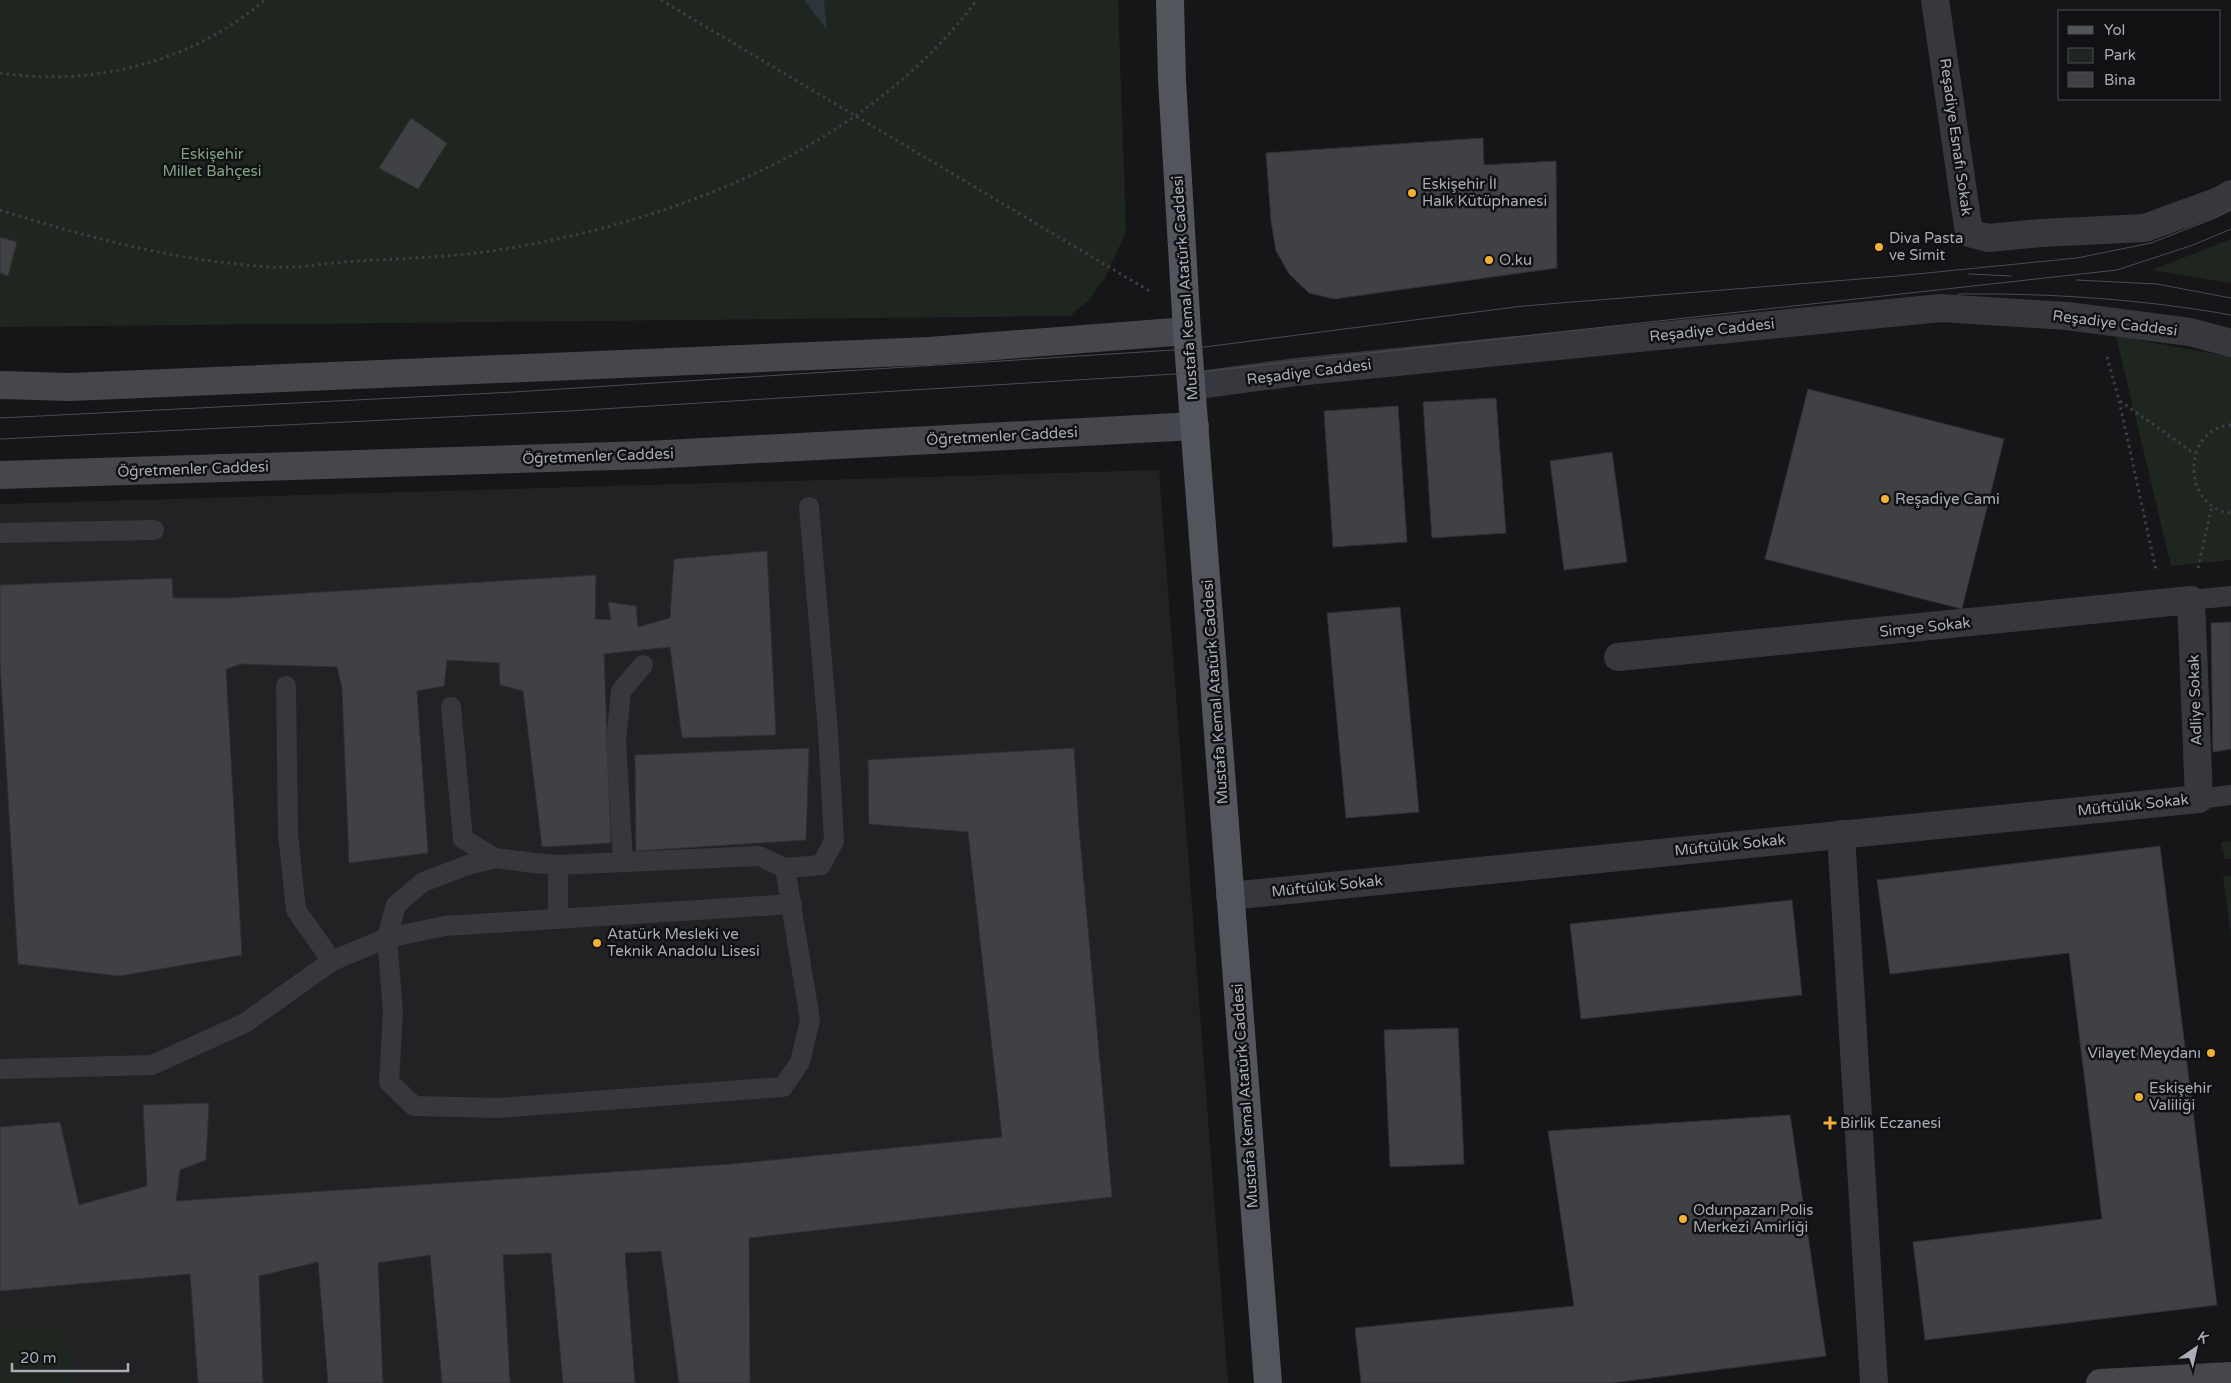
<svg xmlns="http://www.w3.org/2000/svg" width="2231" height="1383" viewBox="0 0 2231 1383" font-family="'Varela Round',sans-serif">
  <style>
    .built { fill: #222225 }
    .green { fill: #1e261f }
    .water { fill: #2c353c }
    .building { fill: #404145; stroke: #303034 }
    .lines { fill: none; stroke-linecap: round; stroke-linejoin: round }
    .path { stroke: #3d3f44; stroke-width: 3; stroke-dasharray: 2.5 4; stroke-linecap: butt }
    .service { stroke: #37383d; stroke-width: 20 }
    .pedestrian { stroke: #37383d; stroke-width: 28 }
    .minor { stroke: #37383d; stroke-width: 28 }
    .secondary { stroke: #45474d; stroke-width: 28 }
    .primary { stroke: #53555c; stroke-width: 28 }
    .tram { stroke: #4a4c52; stroke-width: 1 }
    .poi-dot { fill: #f2b134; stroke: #111113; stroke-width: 2 }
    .labels { text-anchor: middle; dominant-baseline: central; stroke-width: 5; stroke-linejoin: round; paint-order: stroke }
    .street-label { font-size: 15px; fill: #a8adb8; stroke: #111113 }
    .park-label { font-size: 15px; fill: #7fa381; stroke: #111113 }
    .poi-label { font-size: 15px; fill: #a8adb8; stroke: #111113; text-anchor: start }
  </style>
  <rect width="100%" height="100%" fill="#161618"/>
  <path class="built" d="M1159,470l69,913h-1228v-879z"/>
  <path class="green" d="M0,0h1118l8,232 -21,46 -16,22 -19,16 -1070,11z
    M2231,239v44l-79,-13z
    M2116,336l115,21v203l-60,6z
    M2231,841v18h-6l-4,-17z
    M2223,876h8v60z
    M66,1327l6,56h-72v-52z"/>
  <path class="water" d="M804,0h20l3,30z"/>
  <path class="building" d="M411,118l36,25 -29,46 -39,-21z
    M1483,138l1,27 72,-4 1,107 -223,31 -25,-6 -20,-19 -13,-23 -5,-30 -5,-68z
    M0,237l17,5 -9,34 -8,-3z
    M1808,389l196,50 -42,170 -197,-50z
    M1496,398l10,135 -74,5 -9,-136z
    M1398,406l9,136 -74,5 -9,-136z
    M1612,452l15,110 -63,8 -14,-109z
    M767,551l9,184 -94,3 -12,-91 -66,7 7,189 -69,4 -19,-156 -23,-6 -1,-22 -52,-3 -3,26 -27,5 11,162 -79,10 -7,-175 -5,-21 -96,-3 -15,5 16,286 -123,21 -101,-12 -18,-301v-78l172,-7 1,20h54l369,-23 -1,44 16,1 -3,-18 28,4 2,21 32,-9 4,-59z
    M1400,607l19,205 -73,6 -19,-205z
    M2231,622v127l-18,3 -2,-129z
    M809,748l-3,92 -170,11 -1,-96z
    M1074,748l5,80 33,369 -363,41 1,145h-71l-18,-132 -36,2 10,130h-72l-12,-130 -48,2 7,128h-68l-12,-128 -52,8 5,120h-55l-10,-121 -59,14 4,107h-65l-8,-109 -190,17v-164l60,-5 19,83 68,-19 -4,-81 66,-2 -3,57 -26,10 -4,31 556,-37 270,-27 -34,-305 -99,-8 -1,-64z
    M2160,846l57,459 -292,35 -12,-98 189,-23 -33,-266 -179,21 -13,-94z
    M1792,900l10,95 -221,24 -11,-95z
    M1458,1028l6,136 -74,3 -6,-137z
    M1790,1115l36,241 -214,27h-251l-6,-55 219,-22 -26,-175z"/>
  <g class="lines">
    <path class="path" d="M661,0l490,292
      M0,73c94,14 192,-11 265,-73
      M0,210c88,28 178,51 270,57 30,2 61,-5 90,-6 48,-3 96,-4 144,-12 176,-29 362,-102 473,-249
      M2107,357l12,43 37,170
      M2120,401l75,53
      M2231,425c-50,4 -49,83 0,88
      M2198,568l14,-62"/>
    <path class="service" d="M0,533l154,-3
      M2191,600l40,-4
      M286,686l2,148 8,76 36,51
      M451,707l12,132 32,19 39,5 24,2 201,-9 26,12 25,152 -10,42 -17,25 -285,21 -84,-2 -25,-24 4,-70 -6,-74 9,-33 27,-23 45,-17 27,-7
      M2199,799l32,-4
      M623,861l-7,-120 5,-50 22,-26
      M558,865v54
      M785,868l36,-3 13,-24 -6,-109 -19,-225
      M0,1069l152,-4 93,-42 87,-62 55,-23 58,-12 347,-22"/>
    <path class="pedestrian" d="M1841,834l33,549"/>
    <path class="minor" d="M1935,0l34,233 19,5 53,-5 104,-5 74,-27 12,-7
      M1192,386l104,-14 645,-64 126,8 123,16 41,11
      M1230,896l969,-97 -8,-199 -573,57"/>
    <path class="secondary" d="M0,385l70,2 859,-36 258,-20
      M0,475l647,-20 548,-29
      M2100,1383l131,-7"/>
    <path class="primary" d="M1170,0l2,80 15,251 81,1052"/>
    <path class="tram" d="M1969,274l42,2
      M2076,280l81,4 74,14
      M1958,294c91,-1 184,5 273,21
      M0,418l514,-26 675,-43 334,-43 374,-30 180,-18 74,-15 64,-25 16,-8
      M0,439l569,-28 622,-38 926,-103 76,-25 38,-16"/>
  </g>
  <g class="poi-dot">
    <circle cx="1412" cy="193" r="5"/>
    <circle cx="1879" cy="247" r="5"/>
    <circle cx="1489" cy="260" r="5"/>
    <circle cx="1885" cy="499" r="5"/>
    <circle cx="597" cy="943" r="5"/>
    <circle cx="2211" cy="1053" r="5"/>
    <circle cx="2139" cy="1097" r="5"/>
    <path d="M1827.5 1115.5h5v5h5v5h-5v5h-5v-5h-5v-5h5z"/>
    <circle cx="1683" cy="1219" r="5"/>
  </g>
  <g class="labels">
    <g class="street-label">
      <text transform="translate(1956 137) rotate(82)">Reşadiye Esnafı Sokak</text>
      <text transform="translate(1185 288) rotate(-94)">Mustafa Kemal Atatürk Caddesi</text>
      <text transform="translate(2115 323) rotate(7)">Reşadiye Caddesi</text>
      <text transform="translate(1712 330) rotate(-6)">Reşadiye Caddesi</text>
      <text transform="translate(1309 372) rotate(-7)">Reşadiye Caddesi</text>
      <text transform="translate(1002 436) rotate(-3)">Öğretmenler Caddesi</text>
      <text transform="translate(598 456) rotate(-2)">Öğretmenler Caddesi</text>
      <text transform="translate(193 469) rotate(-2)">Öğretmenler Caddesi</text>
      <text transform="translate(1925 627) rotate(-6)">Simge Sokak</text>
      <text transform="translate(1215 692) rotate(-94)">Mustafa Kemal Atatürk Caddesi</text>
      <text transform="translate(2195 700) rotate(-92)">Adliye Sokak</text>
      <text transform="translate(2133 805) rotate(-6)">Müftülük Sokak</text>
      <text transform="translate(1730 845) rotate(-6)">Müftülük Sokak</text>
      <text transform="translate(1327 886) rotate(-6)">Müftülük Sokak</text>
      <text transform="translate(1245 1096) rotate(-94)">Mustafa Kemal Atatürk Caddesi</text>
    </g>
    <g class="park-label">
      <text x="212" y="154">Eskişehir<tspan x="212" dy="17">Millet Bahçesi</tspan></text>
    </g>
    <g class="poi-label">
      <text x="1422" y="184">Eskişehir İl<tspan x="1422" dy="17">Halk Kütüphanesi</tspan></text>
      <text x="1889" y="238">Diva Pasta<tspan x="1889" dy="17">ve Simit</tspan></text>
      <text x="1499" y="260">O.ku</text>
      <text x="1895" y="499">Reşadiye Cami</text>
      <text x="607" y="934">Atatürk Mesleki ve<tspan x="607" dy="17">Teknik Anadolu Lisesi</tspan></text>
      <text x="2201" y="1053" text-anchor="end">Vilayet Meydanı</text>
      <text x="2149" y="1088">Eskişehir<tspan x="2149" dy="17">Valiliği</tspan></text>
      <text x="1840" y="1123">Birlik Eczanesi</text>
      <text x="1693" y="1210">Odunpazarı Polis<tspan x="1693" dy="17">Merkezi Amirliği</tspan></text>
    </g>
  </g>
  <rect x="2058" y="10" width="162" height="90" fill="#111113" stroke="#4d4f55"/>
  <rect x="2068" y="26" width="25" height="8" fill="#53555c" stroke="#4d4f55"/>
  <text x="2104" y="35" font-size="15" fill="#a8adb8">Yol</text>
  <rect x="2068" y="48" width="25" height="15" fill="#1e261f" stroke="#4d4f55"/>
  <text x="2104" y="60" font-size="15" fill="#a8adb8">Park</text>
  <rect x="2068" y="72" width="25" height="15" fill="#404145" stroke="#4d4f55"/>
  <text x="2104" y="85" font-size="15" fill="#a8adb8">Bina</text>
  <g transform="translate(2196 1348) rotate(34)" stroke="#111113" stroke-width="4" paint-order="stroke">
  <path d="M0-4L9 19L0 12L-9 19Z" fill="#a8adb8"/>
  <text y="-8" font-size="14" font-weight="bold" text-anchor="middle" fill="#a8adb8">K</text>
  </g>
  <path d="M12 1363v8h116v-8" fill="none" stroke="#a8adb8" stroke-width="2.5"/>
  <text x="20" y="1363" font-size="15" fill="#a8adb8" stroke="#111113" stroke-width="4" paint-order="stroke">20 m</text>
</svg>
